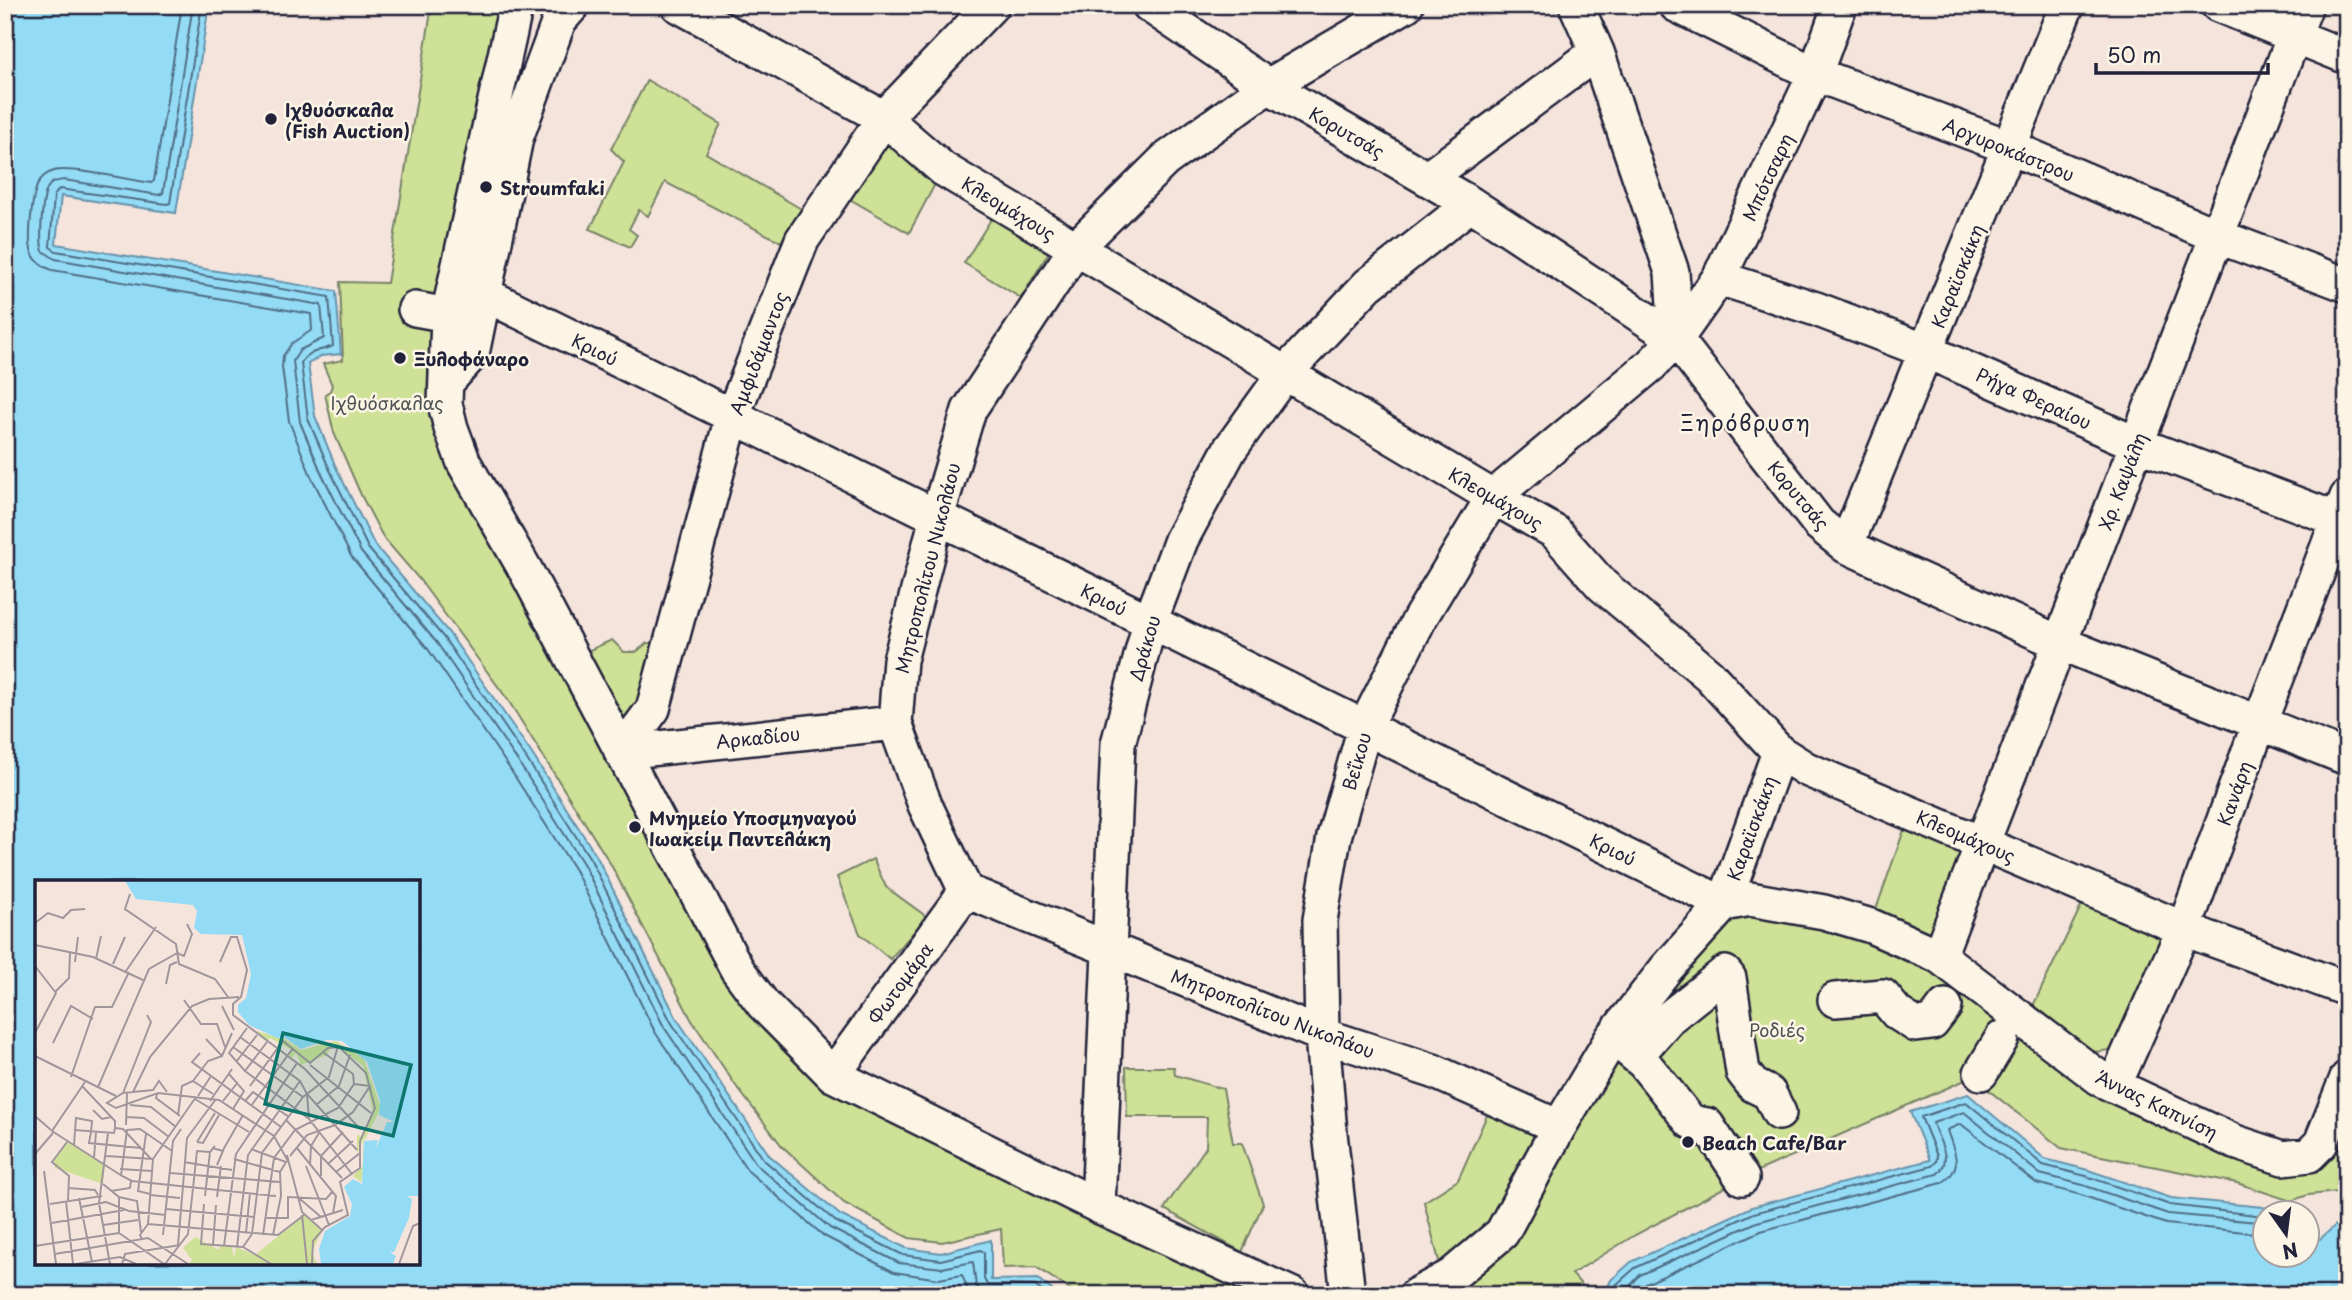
<svg xmlns="http://www.w3.org/2000/svg" width="2352" height="1300" viewBox="0 0 2352 1300" font-family="'Playpen Sans',sans-serif">
  <style>
    .green { fill: #cee196; stroke: #788268; stroke-width: 2 }
    .water { fill: #94dcf6; stroke: #6692ab; stroke-width: 2; fill-rule: evenodd }
    .lines { fill: none; stroke-linecap: round; stroke-linejoin: round }
    .shore { stroke: #506c86; stroke-width: 2 }
    .minor-casing { stroke: #22223b; stroke-width: 38 }
    .minor { stroke: #fcf5e5; stroke-width: 33 }
    .poi-dot { fill: #22223b; stroke: #fcf5e5; stroke-width: 2.5 }
    .labels { text-anchor: middle; dominant-baseline: central; stroke-width: 5; stroke-linejoin: round; paint-order: stroke }
    .poi-label { font-size: 18px; font-weight: bold; fill: #22223b; stroke: #fcf5e5; text-anchor: start }
    .street-label { font-size: 18px; fill: #22223b; stroke: #fcf5e5 }
    .park-label { font-size: 18px; fill: #4d5252; stroke: #fcf5e5 }
    .quarter-label { font-size: 21px; letter-spacing: 2px; fill: #22223b; stroke: #fcf5e5 }
    .inset-road { fill: none; stroke: #a0969c; stroke-width: 2 }
    .view { fill: #0f766e; fill-opacity: 0.15; stroke: #0f766e; stroke-width: 3.5 }
    .inset-edge { fill: none; stroke: #22223b; stroke-width: 3.5 }
  </style>
  <rect width="100%" height="100%" fill="#f4e4dc"/>
  <filter id="ink" filterUnits="userSpaceOnUse"><feTurbulence type="fractalNoise" baseFrequency=".0143" numOctaves="2"/><feDisplacementMap in="SourceGraphic" scale="14" xChannelSelector="R" yChannelSelector="G"/><feConvolveMatrix kernelMatrix="1 2 1 2 8 2 1 2 1" color-interpolation-filters="sRGB"/></filter>
  <g filter="url(#ink)">
    <path class="green" d="M432,5h84l-71,399 127,254 40,-18 12,12h12l11,-9 24,2 -50,107 186,298 486,245h-215l-42,-28 -33,1 -2,-39 -59,13 -33,-4 -65,-35 -62,-57 -46,-60 -45,-67 -81,-156 -102,-163 -89,-121 -36,-42 -22,-42 -27,-62 -9,-39 5,-3 2,-6 -9,-21 20,-4 -3,-78 47,1z
      M647,80l74,44 -15,29 97,57 -22,32 -116,-60 -17,34 -9,-6 -10,19 8,6 -7,12 -40,-18 34,-67 -13,-13z
      M884,118l59,51 -34,64 -61,-35z
      M1001,203l57,34 -37,61 -57,-35z
      M1904,830l61,21 -38,87 -53,-23z
      M873,859l13,28 41,30 -37,42 -30,-25 -23,-57z
      M2085,898l82,33 -50,118 -23,3 -63,-42z
      M1724,904l100,8 459,246 64,-42v75l-39,4 -17,6 -54,-18 -176,-35 -89,-71 -230,101 -107,57 -63,39 15,17 -3,4h-168l24,-30 -16,-63 34,-22 29,-65 64,25z
      M1126,1067h48l1,8 48,14 10,54h9l21,61 -21,48 -78,-43 42,-62 1,-30h-80z"/>
    <path class="water" d="M5,5h204l-33,208 -115,-17 -5,48 280,47 5,63 -20,2 -13,8 7,52 20,49 39,79 75,89 83,121 65,103 80,162 93,137 70,59 66,33 35,5 50,-13v40l47,-1 20,16h-1053zM37,882h381v381h-381z
      M1968,1094l77,65 43,11 83,28 92,9 10,5h-9v42h42l1,-22 13,7 27,-24v80h-743l7,-15 20,-18 121,-55 178,-47 -20,-48z"/>
    <g class="lines">
      <path class="shore" d="M182,5l-28,176 -3,2c-20,-3 -82,-17 -97,-12 -7,2 -13,6 -16,13 -6,11 -11,57 -6,69 4,9 11,14 20,17l259,44 1,16 -20,13 -9,13 -1,11 7,54 22,55 40,80 77,93 82,120 65,101 80,162 93,139 76,65 70,36 45,7 23,-4 8,20
        M193,5l-30,188 -4,2 -95,-15c-6,1 -12,1 -16,7 -6,9 -9,54 -5,64l12,8 266,46 3,33 -24,12 -7,11 7,61 21,50 40,80 76,91 82,120 65,102 80,162 93,138 73,63 69,35 43,5 31,-6 3,24 11,9
        M202,5l-32,198 -3,1 -108,-15 -5,7 -4,51 6,4 273,46 4,49c-11,5 -25,4 -32,17l7,56 21,49 39,80 76,90 82,120 65,102 80,162 93,138 71,61 68,34 38,5 40,-10 3,3v26l3,6 48,1 12,9
        M1612,1295l5,-11 18,-16 119,-55 178,-47 4,-4 1,-6 -16,-39 45,-15 77,63 43,11 84,29 94,11
        M1622,1295l18,-20 117,-53 180,-48c18,-15 0,-34 -4,-51l31,-11 76,62 43,11 85,29 90,8 6,4
        M1634,1295l12,-11 115,-53 181,-48c24,-17 11,-32 5,-53l14,-6 75,59 45,12 85,29 89,9 9,4"/>
      <defs>
        <path id="minor" d="M516,5l-68,310 -3,89 6,24 13,35 62,108 211,398 26,35 70,71 265,131 195,89
          M678,5l206,113 59,51 550,328 62,35 47,53 107,90 70,77 27,17 378,160 163,60
          M1149,5l119,81 203,118 205,135 143,185 27,22 214,97 287,115
          M1406,5l-138,81 -103,74 -89,88 -107,162 -32,107 -37,143 -5,63 30,82 41,86 356,144 111,36 126,56
          M1576,5l21,47 75,220 4,67
          M1676,5l139,69 194,73 208,89 130,49
          M2218,5l129,52
          M1428,178l169,-126
          M1719,278l97,31 110,42 211,93 210,79
          M484,294l1240,610 55,-152
          M415,309l33,6
          M446,383l26,-29 44,-216 43,-117 14,-16
          M1846,546l221,-541
          M621,752l32,-43 79,-292 70,-177 82,-122 108,-113
          M621,752l274,-29
          M1939,956l367,-951
          M1835,1000l48,-4 14,17 19,12 16,-2 13,-17
          M1620,1043l23,19 48,60 16,3 35,53
          M1636,1056l34,-39 55,-44 4,5 14,94 10,13 16,8 10,20
          M1981,1073l21,-35
          M833,1075l133,-184
          M2114,1086l70,-157 75,-205 88,-227
          M1098,1206l20,-462 32,-122 31,-82 49,-91 55,-76 83,-88 103,-81
          M1348,1295l-18,-162 -8,-98 -2,-115 14,-83 31,-110 55,-109 73,-121 158,-132 25,-26 43,-61 96,-204 25,-69
          M1416,1295l35,-19 51,-43 57,-106 53,-89 54,-69 58,-65 26,-5 74,13 47,14 68,30 163,124 133,62 48,16 26,-3 12,-12 26,-65"/>
      </defs>
      <use href="#minor" class="minor-casing"/>
      <use href="#minor" class="minor"/>
    </g>
  </g>
  <g class="poi-dot">
    <circle cx="271" cy="119" r="7"/>
    <circle cx="486" cy="187" r="7"/>
    <circle cx="400" cy="358" r="7"/>
    <circle cx="635" cy="827" r="7"/>
    <circle cx="1688" cy="1142" r="7"/>
  </g>
  <g class="labels">
    <g class="poi-label">
      <text x="285" y="109">Ιχθυόσκαλα<tspan x="285" dy="21">(Fish Auction)</tspan></text>
      <text x="500" y="187">Stroumfaki</text>
      <text x="414" y="358">Ξυλοφάναρο</text>
      <text x="649" y="817">Μνημείο Υποσμηναγού<tspan x="649" dy="21">Ιωακείμ Παντελάκη</tspan></text>
      <text x="1702" y="1142">Beach Cafe/Bar</text>
    </g>
    <g class="street-label">
      <text transform="translate(1347 132) rotate(30)">Κορυτσάς</text>
      <text transform="translate(2009 149) rotate(22)">Αργυροκάστρου</text>
      <text transform="translate(1767 177) rotate(-65)">Μπότσαρη</text>
      <text transform="translate(1009 208) rotate(31)">Κλεομάχους</text>
      <text transform="translate(1957 276) rotate(-68)">Καραϊσκάκη</text>
      <text transform="translate(595 349) rotate(26)">Κριού</text>
      <text transform="translate(758 353) rotate(-69)">Αμφιδάμαντος</text>
      <text transform="translate(2034 398) rotate(24)">Ρήγα Φεραίου</text>
      <text transform="translate(2122 481) rotate(-69)">Χρ. Καψάλη</text>
      <text transform="translate(1799 495) rotate(50)">Κορυτσάς</text>
      <text transform="translate(1496 498) rotate(30)">Κλεομάχους</text>
      <text transform="translate(927 568) rotate(-76)">Μητροπολίτου Νικολάου</text>
      <text transform="translate(1104 599) rotate(26)">Κριού</text>
      <text transform="translate(1144 648) rotate(-74)">Δράκου</text>
      <text transform="translate(758 737) rotate(-6)">Αρκαδίου</text>
      <text transform="translate(1356 761) rotate(-74)">Βεΐκου</text>
      <text transform="translate(2234 793) rotate(-70)">Κανάρη</text>
      <text transform="translate(1751 828) rotate(-70)">Καραϊσκάκη</text>
      <text transform="translate(1966 836) rotate(23)">Κλεομάχους</text>
      <text transform="translate(1613 849) rotate(26)">Κριού</text>
      <text transform="translate(900 983) rotate(-54)">Φωτομάρα</text>
      <text transform="translate(1273 1013) rotate(21)">Μητροπολίτου Νικολάου</text>
      <text transform="translate(2157 1104) rotate(26)">Άννας Καπνίση</text>
    </g>
    <g class="park-label">
      <text x="387" y="402">Ιχθυόσκαλας</text>
      <text x="1777" y="1029">Ροδιές</text>
    </g>
    <g class="quarter-label">
      <text x="1746" y="422">Ξηρόβρυση</text>
    </g>
  </g>
  <g transform="translate(35 880)">
    <rect width="385" height="385" fill="#f4e4dc"/>
    <path d="M217,150l33,9 16,11 35,-9 28,18 17,49 -18,35 2,21 -4,18 -8,-6 10,-10v-23l2,-7 -8,18v-19l4,1 12,-23 -10,-47 -24,-19 -7,-1 -5,9 -26,10 -5,-12 -4,5 -4,-3 4,-5 -22,-12 -3,4zM33,262l37,24 -2,18 -48,-16 -1,-9zM269,335l18,15 -10,22 5,12h-128l3,-4 -9,-12 12,-11 24,13 1,-4 12,1 2,11 2,-11 19,8z" fill="#cee196"/>
    <path d="M90,1h295v315h-13l5,3 -3,19 -15,34h-4l6,4 -3,8h-72l-2,-15 6,-18 25,-15 2,-12 -8,-17 9,-8 9,5 2,-43 14,-1 -3,10 12,-28h7l-15,-7 1,-14 -13,-39 -25,-21 -15,-1 -26,9 -17,-12 -7,1 -28,-13 -11,-13v-7l8,-7 5,-24 -9,-39 -41,-1 -7,-6 3,-17 -4,-6 -57,-6z" fill="#94dcf6"/>
    <path class="inset-road" d="M95,14l-5,15 51,35 3,20 36,15 13,18M0,43l13,-10 15,5 8,-8 14,-1M0,65l58,12 50,23M144,74l5,2 8,-22 -5,-10M61,79l5,-23M40,82l3,-25M185,82l11,-25h6l10,33 -6,27 -8,7v11l72,54 55,60M78,84l12,-27M0,86l21,27 -21,40M91,91l30,-44M131,104l4,-19 7,-3M20,112l14,-14 1,-25M149,120l17,24h16l8,23M187,126l12,24M205,157l60,44 7,13 50,56M171,159l16,17 10,-23M232,162l-22,29 64,48 43,55M18,163l18,-37 22,13M198,167l70,50M165,173l-8,9 89,65M0,176l81,40M201,182l21,-27M275,185l61,48M210,191l-16,-18 18,-25M194,194l15,17 -11,18M36,197l24,-70h17l17,-35M158,201l20,13M50,202l-33,49 70,45 10,5 144,15M47,206l33,35v7l8,1 28,30M215,206l33,-45 27,22 18,-15 11,-1 27,26 9,35 -15,33v27l-20,14 8,33 -23,12 -12,14 -1,23M63,207l51,-118 30,-17M98,212l17,-35 42,-51 17,-7 30,-2M132,212l-8,-11 -6,9 -30,3 -16,10 9,5 42,-15 61,7 55,36 15,27 -2,-8M88,213l28,-71 -4,-7M122,214l-1,4 24,18M272,214l2,25M163,216l13,-20M160,219l54,33M175,221l22,-32M188,221l15,-19M210,221l8,-9 36,25M95,225l21,2 25,20M281,225l23,-19 11,-31M216,226l42,-58M58,230l9,9 9,-2M143,235l4,-29 11,-5 15,-20 14,-5M0,236l16,14M92,237l17,1 25,19M251,240l56,58M91,245l1,-32M39,250l40,3 1,-5M56,252l-2,11 52,5M73,253l-9,70 11,61M111,254l-8,57 12,3M32,262l-15,20 17,14 -1,24M162,262l6,1 16,-28M162,262l18,-29M39,265l2,-27 16,3 -1,11M261,267l40,49 -3,17M177,268l11,3 -6,14M216,269l35,13 -6,10 1,24 -8,39M188,270l20,-35M0,274l18,-21M71,276l47,3M255,276l17,-21 28,-10 18,-13 17,-26 -16,-2M59,278l2,-26M199,279l46,13M149,282l48,8M254,283l13,49 20,18M293,284l25,-23M275,285l1,-19 8,-13M271,286l23,59M85,289l32,2M9,291l12,93M301,292l24,-19M135,293l110,9M86,296l6,-46 13,-1 32,22M286,296v-20l22,-24M68,304l16,13 18,4 4,31M33,308l27,2 3,5M76,311l19,-3 1,-7M115,315l30,3M170,316l5,-44 5,-6M84,317v36M182,317l4,-31M44,318l13,64M265,319l21,18M31,321l7,63M15,324l52,-8M169,324l-3,40 42,3 28,17M46,327l25,-5 23,9 37,4M131,329l88,8M267,335l5,49M231,338h22v-21l38,2 7,-8M276,340l32,-10M17,343l72,-13M113,344l130,11 26,-20M68,345l35,-5M84,353l45,31M211,353l4,-40M128,355l10,-94 8,-12M228,355l11,-77 21,-28 43,-22 16,-24 -1,-10 -29,-21M107,359l-2,-4 8,-11 5,-65 43,-62M143,365l9,-107 29,-39M178,365l3,-40M0,366l84,-13M189,366l12,-92 61,-91M202,367l11,-92 52,-74M208,367l9,-13 10,-81 41,-56 26,-20 9,-31M20,374l93,-16 40,26M41,384l44,-7 16,7M87,384l3,-10 55,-9M130,384l23,-30 9,-83 13,1M364,384l14,-38 7,-3"/>
    <path class="view" d="M248,153l128,32 -18,71 -128,-32z"/>
    <rect width="385" height="385" class="inset-edge"/>
  </g>
  <rect width="2352" height="1300" fill="none" stroke="#fcf5e5" stroke-width="28"/>
  <rect x="14" y="14" width="2324" height="1272" fill="none" stroke="#22223b" stroke-width="2.5" filter="url(#ink)"/>
  <g transform="translate(2286 1234) rotate(166)"><circle r="33" fill="#fcf5e5" stroke="#a5a1a1" stroke-width="2"/>
  <path d="M0-5L12 26L0 18L-12 26Z" fill="#22223b"/>
  <text y="-10" font-size="19" font-weight="bold" text-anchor="middle" fill="#22223b">N</text>
  </g>
  <path d="M2096 63v10h172v-10" fill="none" stroke="#22223b" stroke-width="3.5"/>
  <text x="2107" y="63" font-size="21" fill="#22223b" stroke="#fcf5e5" stroke-width="5" paint-order="stroke">50 m</text>
</svg>
